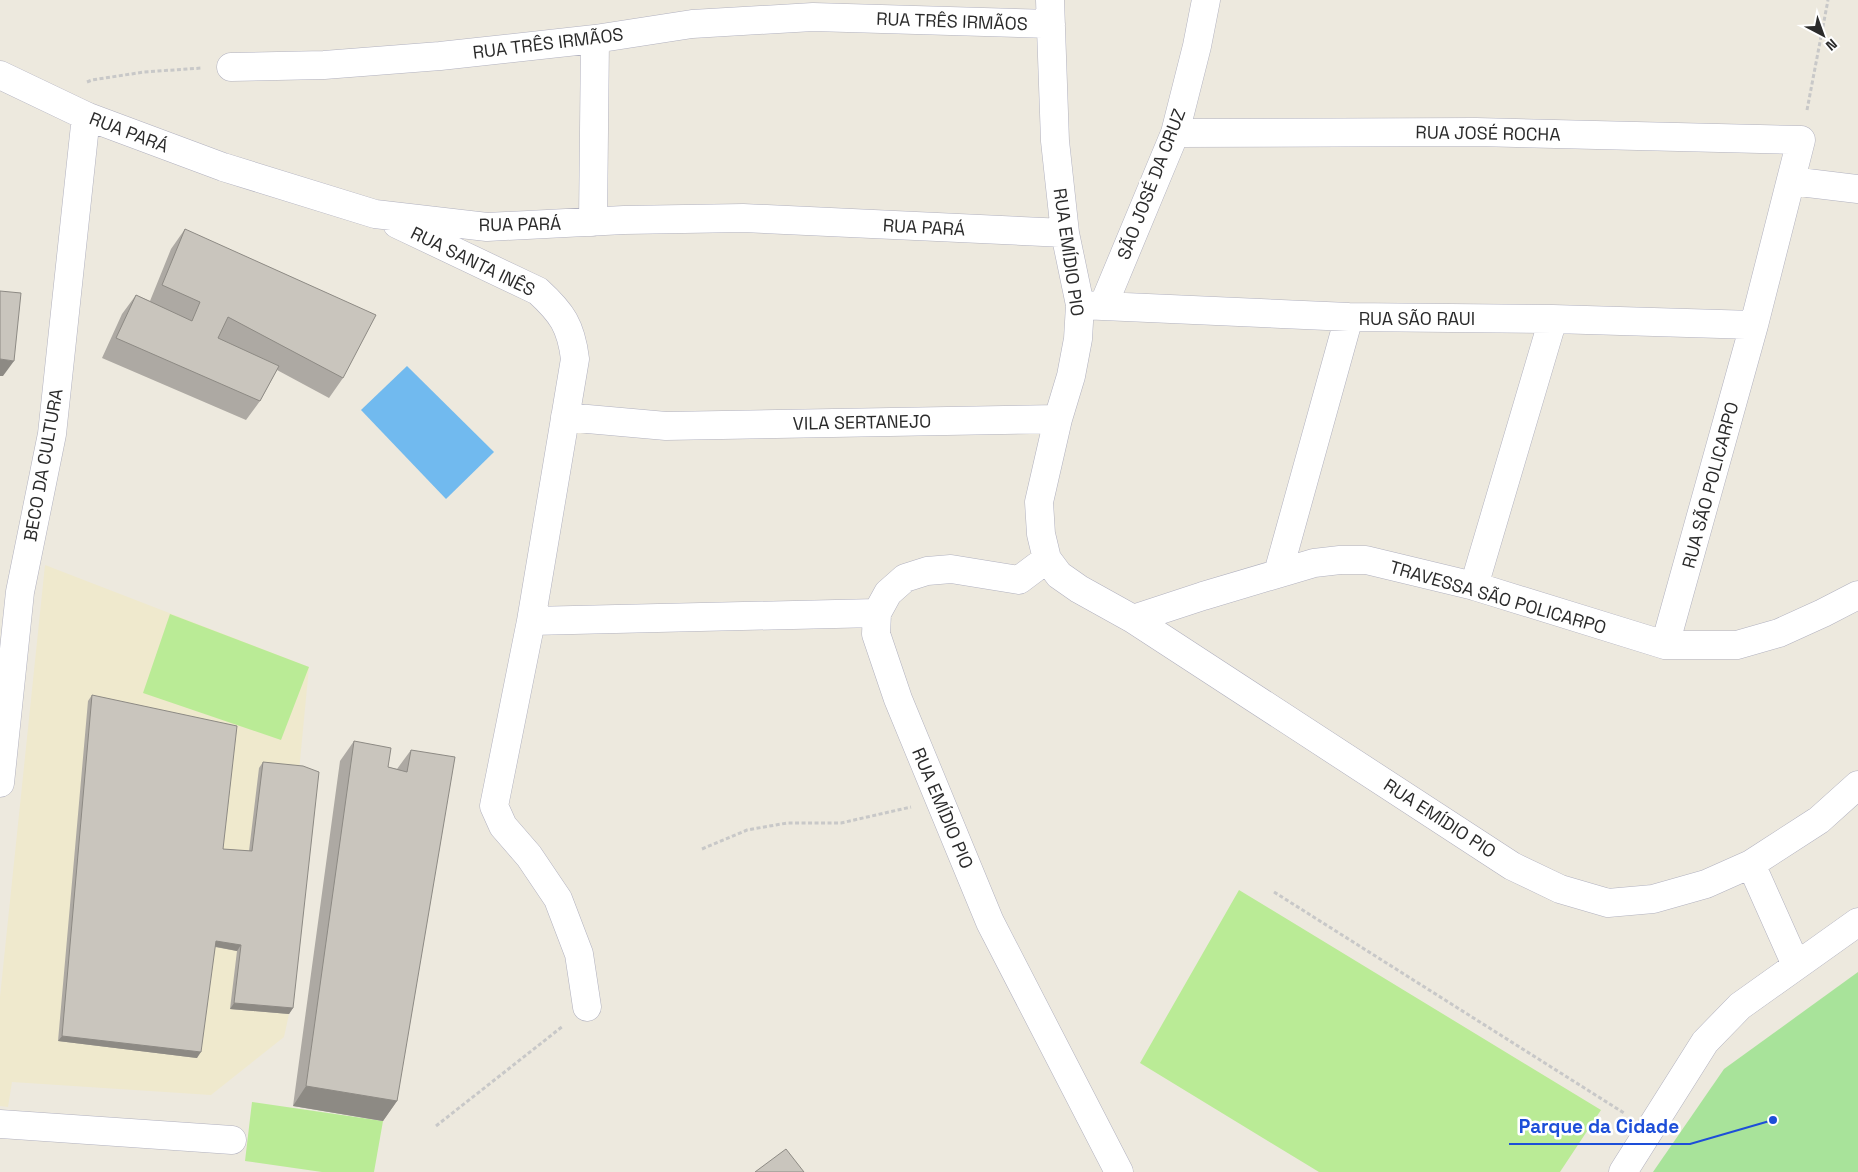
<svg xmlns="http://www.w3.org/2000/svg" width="1858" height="1172" viewBox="0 0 1858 1172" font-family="'Space Grotesk',sans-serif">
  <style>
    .education { fill: #efe9cd }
    .green { fill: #a8e39a }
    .pitch { fill: #baeb96 }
    .water { fill: #71baef }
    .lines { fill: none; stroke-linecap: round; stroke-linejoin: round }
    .minor-casing { stroke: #b1b1bf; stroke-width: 29 }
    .path { stroke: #c8c8c8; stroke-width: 3; stroke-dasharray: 4 2.5; stroke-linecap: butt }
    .minor { stroke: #fff; stroke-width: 28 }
    .wall { fill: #ada9a3 }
    .shaded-wall { fill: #8d8a84 }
    .building { fill: #c9c5bd; stroke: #8d8a84 }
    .labels { text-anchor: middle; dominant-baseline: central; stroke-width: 5; stroke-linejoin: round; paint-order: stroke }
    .street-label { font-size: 18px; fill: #2b2b2b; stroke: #fff }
    .leader { fill: none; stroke: #1d4ed8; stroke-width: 2 }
    .callout-dot { fill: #1d4ed8; stroke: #fff; stroke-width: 2 }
    .callout-label { font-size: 19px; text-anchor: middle; font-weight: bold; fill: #1d4ed8; stroke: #fff; stroke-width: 5; stroke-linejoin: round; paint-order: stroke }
  </style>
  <rect width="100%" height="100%" fill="#ede9de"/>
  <path class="education" d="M45,565l264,102 -10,104 -10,243 -5,23 -73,58 -199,-13 -4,25 -8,-1v-109z"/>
  <path class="green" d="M1858,972v200h-205l71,-103z"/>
  <path class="pitch" d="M170,614l139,53 -28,73 -138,-47z
    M1239,890l362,220 -41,62h-241l-179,-109z
    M252,1102l131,19 -9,51h-52l-77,-11z"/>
  <path class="water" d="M407,366l87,86 -48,47 -85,-89z"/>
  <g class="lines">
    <defs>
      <path id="minor" d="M1050,0l5,141 10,92 15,72 -2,34 -7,37 -13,43 -19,83 2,32 6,25 12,16 20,14 54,30 379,247 48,23 48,14 45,-4 53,-15 45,-20 68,-44 39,-35
        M231,67l93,-2 116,-9 155,-17 97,-15 121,-7 238,7
        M0,75l86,41 137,51 152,47 112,13 137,-7 119,-2 322,15
        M1175,133l301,-1 325,8 -47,185 -89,320
        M1791,181l67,8
        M593,222l2,-183
        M397,224l141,67c24,22 33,35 37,68l-44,262
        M1080,305l269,12 204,2 201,6
        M1103,306l72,-173 22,-87 9,-46
        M565,417l101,9 392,-7
        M1047,559l-28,21 -68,-11 -24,2 -22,7 -17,15 -11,20 -1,21 22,65 92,223 129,250
        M1278,573l71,-256
        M1474,586l79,-267
        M1133,619l70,-23 111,-33 26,-3h26l108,26 191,59h72l42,-12 44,-20 35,-18
        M0,783l20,-191 32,-158 34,-318
        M1751,864l45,101
        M587,1007l-8,-53 -21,-55 -29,-43 -26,-30 -9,-20 37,-185 346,-8
        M0,1124l232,16
        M1623,1172l82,-130 35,-36 118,-84"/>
    </defs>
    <use href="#minor" class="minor-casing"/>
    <path class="path" d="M87,82l5,-2 52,-8 58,-4
      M1807,110l21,-110
      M702,849l45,-19 40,-7h54l70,-16
      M1274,892l350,221
      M436,1126l127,-100"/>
    <use href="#minor" class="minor"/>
  </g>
  <path class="wall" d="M185,229l158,149 -14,20 -52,-28 -17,31 -14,19 -144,-62 20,-44 14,-19 14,6 21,-52z
    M92,695l131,154 26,2 10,-83 4,-6 30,246 -4,6 -59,-5 7,-58 -22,-4 -18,111 -139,-17 30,-340z
    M354,741l34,26 9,2 14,-19 -14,351 -14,20 -90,-15 47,-345z"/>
  <path class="shaded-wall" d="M0,359l14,2 -11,15h-3z
    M216,941l25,4 -4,6 -25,-5z
    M234,1003l59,5 -4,6 -59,-5z
    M62,1036l139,16 -4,6 -139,-17z
    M306,1086l91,15 -14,20 -90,-15z"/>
  <path class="building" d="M185,229l191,86 -33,63 -115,-61 -10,21 61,28 -19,35 -144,-63 20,-43 56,26 8,-19 -38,-17z
    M0,291l21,2 -7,68 -14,-2z
    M92,695l145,31 -14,123 29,2 11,-89 40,4 16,6 -26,236 -59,-5 7,-58 -25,-4 -15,111 -139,-16z
    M354,741l37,7 -3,19 19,5 4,-22 44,7 -58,344 -91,-15z
    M786,1149l18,23h-49z"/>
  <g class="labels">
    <g class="street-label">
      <text transform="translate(952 21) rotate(2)">RUA TRÊS IRMÃOS</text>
      <text transform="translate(548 43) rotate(-7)">RUA TRÊS IRMÃOS</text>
      <text transform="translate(129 132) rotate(21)">RUA PARÁ</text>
      <text transform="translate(1488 133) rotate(1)">RUA JOSÉ ROCHA</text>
      <text transform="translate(1151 184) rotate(-69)">SÃO JOSÉ DA CRUZ</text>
      <text transform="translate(520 224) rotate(-1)">RUA PARÁ</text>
      <text transform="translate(924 227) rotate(3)">RUA PARÁ</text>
      <text transform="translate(1069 252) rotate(82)">RUA EMÍDIO PIO</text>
      <text transform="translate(473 261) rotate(26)">RUA SANTA INÊS</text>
      <text x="1417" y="318">RUA SÃO RAUI</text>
      <text transform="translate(862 422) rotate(-1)">VILA SERTANEJO</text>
      <text transform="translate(43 465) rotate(-80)">BECO DA CULTURA</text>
      <text transform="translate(1710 485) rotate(-75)">RUA SÃO POLICARPO</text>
      <text transform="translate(1498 597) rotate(16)">TRAVESSA SÃO POLICARPO</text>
      <text transform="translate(943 808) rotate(67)">RUA EMÍDIO PIO</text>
      <text transform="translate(1440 818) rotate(33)">RUA EMÍDIO PIO</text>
    </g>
  </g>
  <path class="leader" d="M1773 1120L1690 1144H1509"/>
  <circle class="callout-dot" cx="1773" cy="1120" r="5"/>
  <g class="callout-label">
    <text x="1599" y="1133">Parque da Cidade</text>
  </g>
  <g transform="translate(1823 35) rotate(139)" stroke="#ffffff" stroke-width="4" paint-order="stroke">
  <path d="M0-4L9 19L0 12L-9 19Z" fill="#2b2b2b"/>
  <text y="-8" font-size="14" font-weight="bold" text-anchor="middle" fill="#2b2b2b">N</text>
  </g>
</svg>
